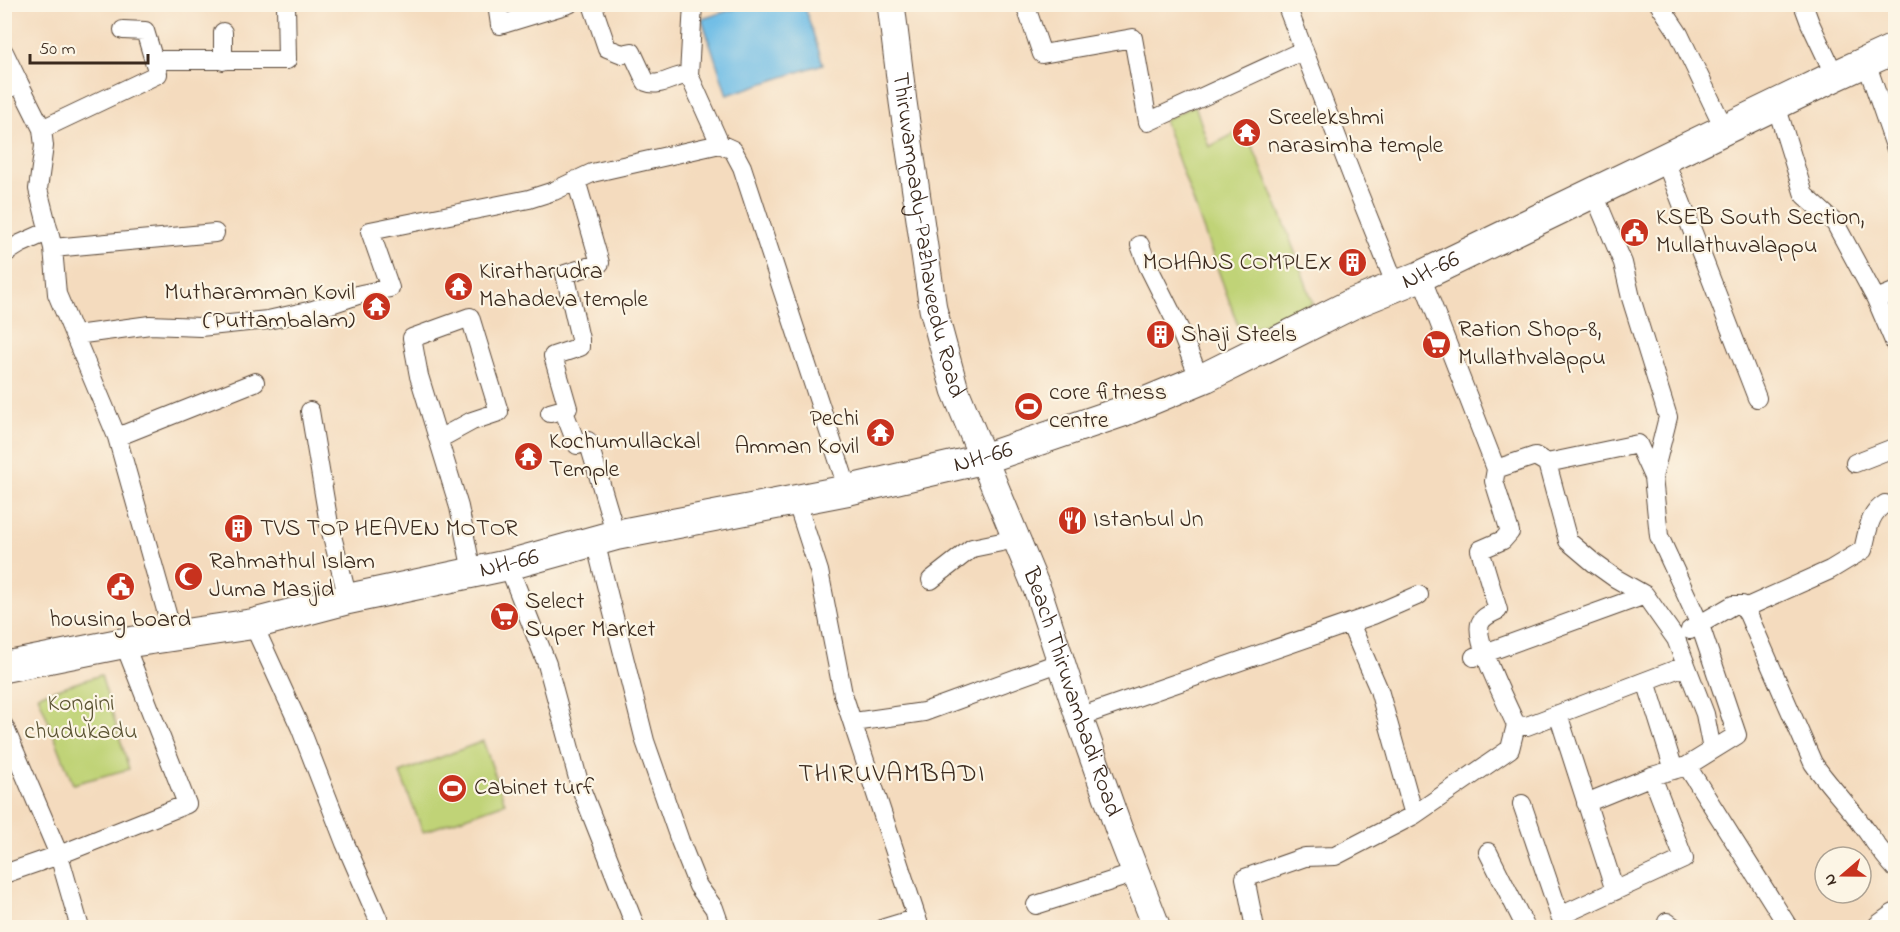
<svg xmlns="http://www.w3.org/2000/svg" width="1900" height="932" viewBox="0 0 1900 932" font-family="'Indie Flower',sans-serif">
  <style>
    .green { fill: #c0d377; stroke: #7e7e4a; stroke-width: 1.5 }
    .water { fill: #6bbbe6; stroke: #537282; stroke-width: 1.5 }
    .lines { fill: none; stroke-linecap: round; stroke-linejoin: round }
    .minor-casing { stroke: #574536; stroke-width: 20 }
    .secondary-casing { stroke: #574536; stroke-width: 29 }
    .primary-casing { stroke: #574536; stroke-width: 32 }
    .minor { stroke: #fff; stroke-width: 18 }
    .secondary { stroke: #fff; stroke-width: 27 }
    .primary { stroke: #fff; stroke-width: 30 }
    .labels { text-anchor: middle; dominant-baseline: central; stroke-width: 4.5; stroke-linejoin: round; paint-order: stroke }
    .poi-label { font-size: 24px; fill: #3b2a1e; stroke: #fcf5e5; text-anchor: start }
    .street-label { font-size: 24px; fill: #3b2a1e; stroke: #fcf5e5 }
    .park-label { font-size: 24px; fill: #5c5434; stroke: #fcf5e5 }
    .neighbourhood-label { font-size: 26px; letter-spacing: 1.5px; fill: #3b2a1e; stroke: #fcf5e5 }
  </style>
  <rect width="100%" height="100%" fill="#fcf5e5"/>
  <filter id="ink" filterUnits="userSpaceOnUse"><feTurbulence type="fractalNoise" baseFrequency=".0167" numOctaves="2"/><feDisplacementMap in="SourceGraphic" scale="12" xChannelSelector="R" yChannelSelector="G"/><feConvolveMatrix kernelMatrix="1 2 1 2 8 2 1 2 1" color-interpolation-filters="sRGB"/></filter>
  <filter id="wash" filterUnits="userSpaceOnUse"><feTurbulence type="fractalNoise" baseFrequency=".008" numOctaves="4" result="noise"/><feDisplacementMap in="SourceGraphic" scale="24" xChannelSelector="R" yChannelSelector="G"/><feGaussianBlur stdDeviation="1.35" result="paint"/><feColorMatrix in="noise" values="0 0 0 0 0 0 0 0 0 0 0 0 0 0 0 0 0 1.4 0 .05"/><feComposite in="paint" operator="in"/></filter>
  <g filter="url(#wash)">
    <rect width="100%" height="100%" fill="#f4dbbe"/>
    <path class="green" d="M1195,105l14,42 36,-19 40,97 28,78 -72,31 -77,-214z
      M101,675l28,94 -56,15 -35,-89z
      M483,741l22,62 -82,29 -23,-59z"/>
    <path class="water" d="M746,5h58l19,59 -96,31 -25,-76z"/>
  </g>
  <g filter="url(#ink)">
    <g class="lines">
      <defs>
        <path id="minor" d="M497,4l3,21 69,-21
          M592,4l15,44 15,6 10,-2 14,30c15,6 27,-7 43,-7l31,69 13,6 9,17 106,323
          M1025,4l17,50 91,-16 15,84 156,-72
          M1286,4l69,180 41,102
          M1659,4l20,30 46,96
          M1803,4l7,19 25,53
          M223,32v29
          M4,52l15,31
          M154,60h133l-1,-56
          M1866,62l30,87
          M689,75l4,-71
          M4,91l15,-8 23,46 2,17 -6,43 15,59 4,46 60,143 56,198
          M1776,105l28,90 31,28 41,76
          M42,129l116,-55 -13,-43 -22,-1
          M1665,160l92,238
          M1594,194l29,69 8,35 37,119 -15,60 6,59 41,89 37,110 -50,31 102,162
          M1140,245l8,21 32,64 20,50
          M53,248l162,-15
          M4,254l16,-10 29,-13
          M1421,276l75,193 39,-13 12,7 21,78 26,22 21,15 30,17 31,44 29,75 7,36
          M1896,291l-20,8 20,47
          M76,335l74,-10 50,2 68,-7 45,-10 48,-16 29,-6 -20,-57 159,-32 25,-8 38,-18 128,-29
          M563,409l14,36 11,-4 28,94
          M310,411l19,113 19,75
          M550,413l18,-5 -15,-52 27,-9v-8l-15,-65 35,-11 -24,-83
          M117,437l138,-55
          M439,439l33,-18 27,-9 -29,-95 -58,21 7,38 40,131 13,65
          M1547,463l91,-19 15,33
          M1855,463l41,-16
          M1496,469l-2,12 16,51 -7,8 -23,10 18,60c-7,4 -15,6 -18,14 -6,17 28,82 36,101l11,1 158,-60
          M796,500l23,71 24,123 77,234
          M595,541l50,200 35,100 18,45 16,22 7,20
          M508,565l39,99 33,122 56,142
          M931,580l41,-32 44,-9
          M1745,608l85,-38 33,-20c5,-18 5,-36 22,-46
          M1350,623l29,67 35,125
          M253,624l47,103 45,116 37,85
          M1690,630l43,-25h9l6,9 65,149c11,16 24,30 36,45 17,20 29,42 47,61
          M1474,657l171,-62
          M1646,681l28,89
          M1558,714l57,177
          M1079,717l294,-102 46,-20
          M854,722l70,-10 137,-50
          M4,726l55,129 21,73
          M1586,803l66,-27
          M1522,804l38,112 7,12
          M1488,852l38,76
          M4,874l55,-19 128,-51 -63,-161
          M1036,905l100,-32
          M1560,916l124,-57 -32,-83 35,-10
          M1667,922l8,6
          M884,928l33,-10
          M1255,928l-10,-50 60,-21 30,-1 79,-41 96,-66 6,-24"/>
        <g id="secondary">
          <path id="s1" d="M891,4l12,98 30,207 22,81 84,204 40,123 40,113 38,98"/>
          <path d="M1881,928l15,-11"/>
        </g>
        <g id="primary">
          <path id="s2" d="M4,667l120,-24 129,-19 95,-25 160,-34 108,-30 232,-45 135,-31 141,-48 82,-34 146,-73 69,-28 414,-200 61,-28"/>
        </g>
      </defs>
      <use href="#minor" class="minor-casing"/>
      <use href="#secondary" class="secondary-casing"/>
      <use href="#primary" class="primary-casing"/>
      <use href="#minor" class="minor"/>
      <use href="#secondary" class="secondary"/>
      <use href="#primary" class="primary"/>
    </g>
  </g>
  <defs>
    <symbol id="temple-disc" viewBox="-11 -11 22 22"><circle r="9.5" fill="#c8321e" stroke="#fcf5e5"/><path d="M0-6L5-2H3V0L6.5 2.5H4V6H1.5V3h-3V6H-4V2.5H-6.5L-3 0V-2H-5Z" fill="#fff"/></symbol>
    <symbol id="civic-disc" viewBox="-11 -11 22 22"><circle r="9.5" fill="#c8321e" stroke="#fcf5e5"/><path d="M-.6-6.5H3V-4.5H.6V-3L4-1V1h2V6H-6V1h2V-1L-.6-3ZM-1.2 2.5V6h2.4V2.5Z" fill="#fff"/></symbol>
    <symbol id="building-disc" viewBox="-11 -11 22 22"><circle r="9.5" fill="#c8321e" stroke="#fcf5e5"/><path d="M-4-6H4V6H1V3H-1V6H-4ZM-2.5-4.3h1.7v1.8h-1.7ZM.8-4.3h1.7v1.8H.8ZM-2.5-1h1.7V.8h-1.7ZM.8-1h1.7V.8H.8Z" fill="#fff"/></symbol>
    <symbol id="supermarket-disc" viewBox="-11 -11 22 22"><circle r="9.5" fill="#c8321e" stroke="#fcf5e5"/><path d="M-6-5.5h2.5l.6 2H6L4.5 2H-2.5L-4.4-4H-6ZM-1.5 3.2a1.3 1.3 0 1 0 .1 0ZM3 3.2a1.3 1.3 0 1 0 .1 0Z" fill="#fff"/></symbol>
    <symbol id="stadium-disc" viewBox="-11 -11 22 22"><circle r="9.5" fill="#c8321e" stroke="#fcf5e5"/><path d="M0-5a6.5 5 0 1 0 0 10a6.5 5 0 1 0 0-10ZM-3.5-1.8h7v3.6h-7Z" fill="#fff"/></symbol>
    <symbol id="restaurant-disc" viewBox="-11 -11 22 22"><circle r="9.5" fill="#c8321e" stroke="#fcf5e5"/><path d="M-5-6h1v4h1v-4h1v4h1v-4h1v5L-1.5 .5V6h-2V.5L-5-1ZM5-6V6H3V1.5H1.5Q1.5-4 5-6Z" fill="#fff"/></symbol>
    <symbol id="mosque-disc" viewBox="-11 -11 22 22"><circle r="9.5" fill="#c8321e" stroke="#fcf5e5"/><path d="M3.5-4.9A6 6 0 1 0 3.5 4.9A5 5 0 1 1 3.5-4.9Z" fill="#fff"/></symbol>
  </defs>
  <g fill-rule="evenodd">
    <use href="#temple-disc" x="1230" y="116" width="33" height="33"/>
    <use href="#civic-disc" x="1618" y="216" width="33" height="33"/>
    <use href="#building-disc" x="1336" y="246" width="33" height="33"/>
    <use href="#temple-disc" x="442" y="270" width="33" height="33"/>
    <use href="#temple-disc" x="360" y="290" width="33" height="33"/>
    <use href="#building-disc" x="1144" y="318" width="33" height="33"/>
    <use href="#supermarket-disc" x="1420" y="328" width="33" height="33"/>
    <use href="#stadium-disc" x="1012" y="390" width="33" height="33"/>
    <use href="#temple-disc" x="864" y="416" width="33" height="33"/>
    <use href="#temple-disc" x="512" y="440" width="33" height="33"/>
    <use href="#restaurant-disc" x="1056" y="504" width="33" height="33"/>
    <use href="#building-disc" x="222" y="512" width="33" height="33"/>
    <use href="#mosque-disc" x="172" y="560" width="33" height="33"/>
    <use href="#civic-disc" x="104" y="570" width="33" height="33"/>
    <use href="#supermarket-disc" x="488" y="600" width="33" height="33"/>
    <use href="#stadium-disc" x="436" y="772" width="33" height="33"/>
  </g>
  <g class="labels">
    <g class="poi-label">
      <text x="1268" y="118">Sreelekshmi<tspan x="1268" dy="28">narasimha temple</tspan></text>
      <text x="1656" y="218">KSEB South Section,<tspan x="1656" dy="28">Mullathuvalappu</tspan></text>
      <text x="1332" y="263" text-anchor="end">MOHANS COMPLEX</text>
      <text x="479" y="272">Kiratharudra<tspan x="479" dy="28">Mahadeva temple</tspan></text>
      <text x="355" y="293" text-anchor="end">Mutharamman Kovil<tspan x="355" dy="28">(Puttambalam)</tspan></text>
      <text x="1458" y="330">Ration Shop-8,<tspan x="1458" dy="28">Mullathvalappu</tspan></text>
      <text x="1181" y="335">Shaji Steels</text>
      <text x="1049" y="393">core fitness<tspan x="1049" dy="28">centre</tspan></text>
      <text x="859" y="419" text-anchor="end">Pechi<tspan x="859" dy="28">Amman Kovil</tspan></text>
      <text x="549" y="442">Kochumullackal<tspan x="549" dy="28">Temple</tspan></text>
      <text x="1093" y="520">Istanbul Jn</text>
      <text x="260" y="529">TVS TOP HEAVEN MOTOR</text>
      <text x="209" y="562">Rahmathul Islam<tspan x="209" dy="28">Juma Masjid</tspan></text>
      <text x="525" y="602">Select<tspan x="525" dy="28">Super Market</tspan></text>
      <text x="120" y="620" text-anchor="middle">housing board</text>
      <text x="474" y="788">Cabinet turf</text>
    </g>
    <g class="street-label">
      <text stroke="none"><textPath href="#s1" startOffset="234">Thiruvampady-Pazhaveedu Road</textPath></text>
      <text stroke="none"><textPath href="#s2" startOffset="1488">NH-66</textPath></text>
      <text stroke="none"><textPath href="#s2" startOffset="1002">NH-66</textPath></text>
      <text stroke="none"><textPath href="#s2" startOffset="516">NH-66</textPath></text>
      <text stroke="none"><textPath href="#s1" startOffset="716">Beach Thiruvambadi Road</textPath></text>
    </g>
    <g class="park-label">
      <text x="81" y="704">Kongini<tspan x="81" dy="28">chudukadu</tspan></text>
    </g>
    <g class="neighbourhood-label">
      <text x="892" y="775">THIRUVAMBADI</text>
    </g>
  </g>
  <rect width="1900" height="932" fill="none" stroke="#fcf5e5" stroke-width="24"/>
  <g transform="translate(1843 875) rotate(250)"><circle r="28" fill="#fcf5e5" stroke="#afa495" stroke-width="1.5"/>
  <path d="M0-4.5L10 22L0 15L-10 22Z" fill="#c8321e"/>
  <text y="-9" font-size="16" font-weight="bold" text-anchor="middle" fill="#3b2a1e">N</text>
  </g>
  <path d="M30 54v9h118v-9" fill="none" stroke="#3b2a1e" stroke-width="3"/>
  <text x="39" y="54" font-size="18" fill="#3b2a1e" stroke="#fcf5e5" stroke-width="4.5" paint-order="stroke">50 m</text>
</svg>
